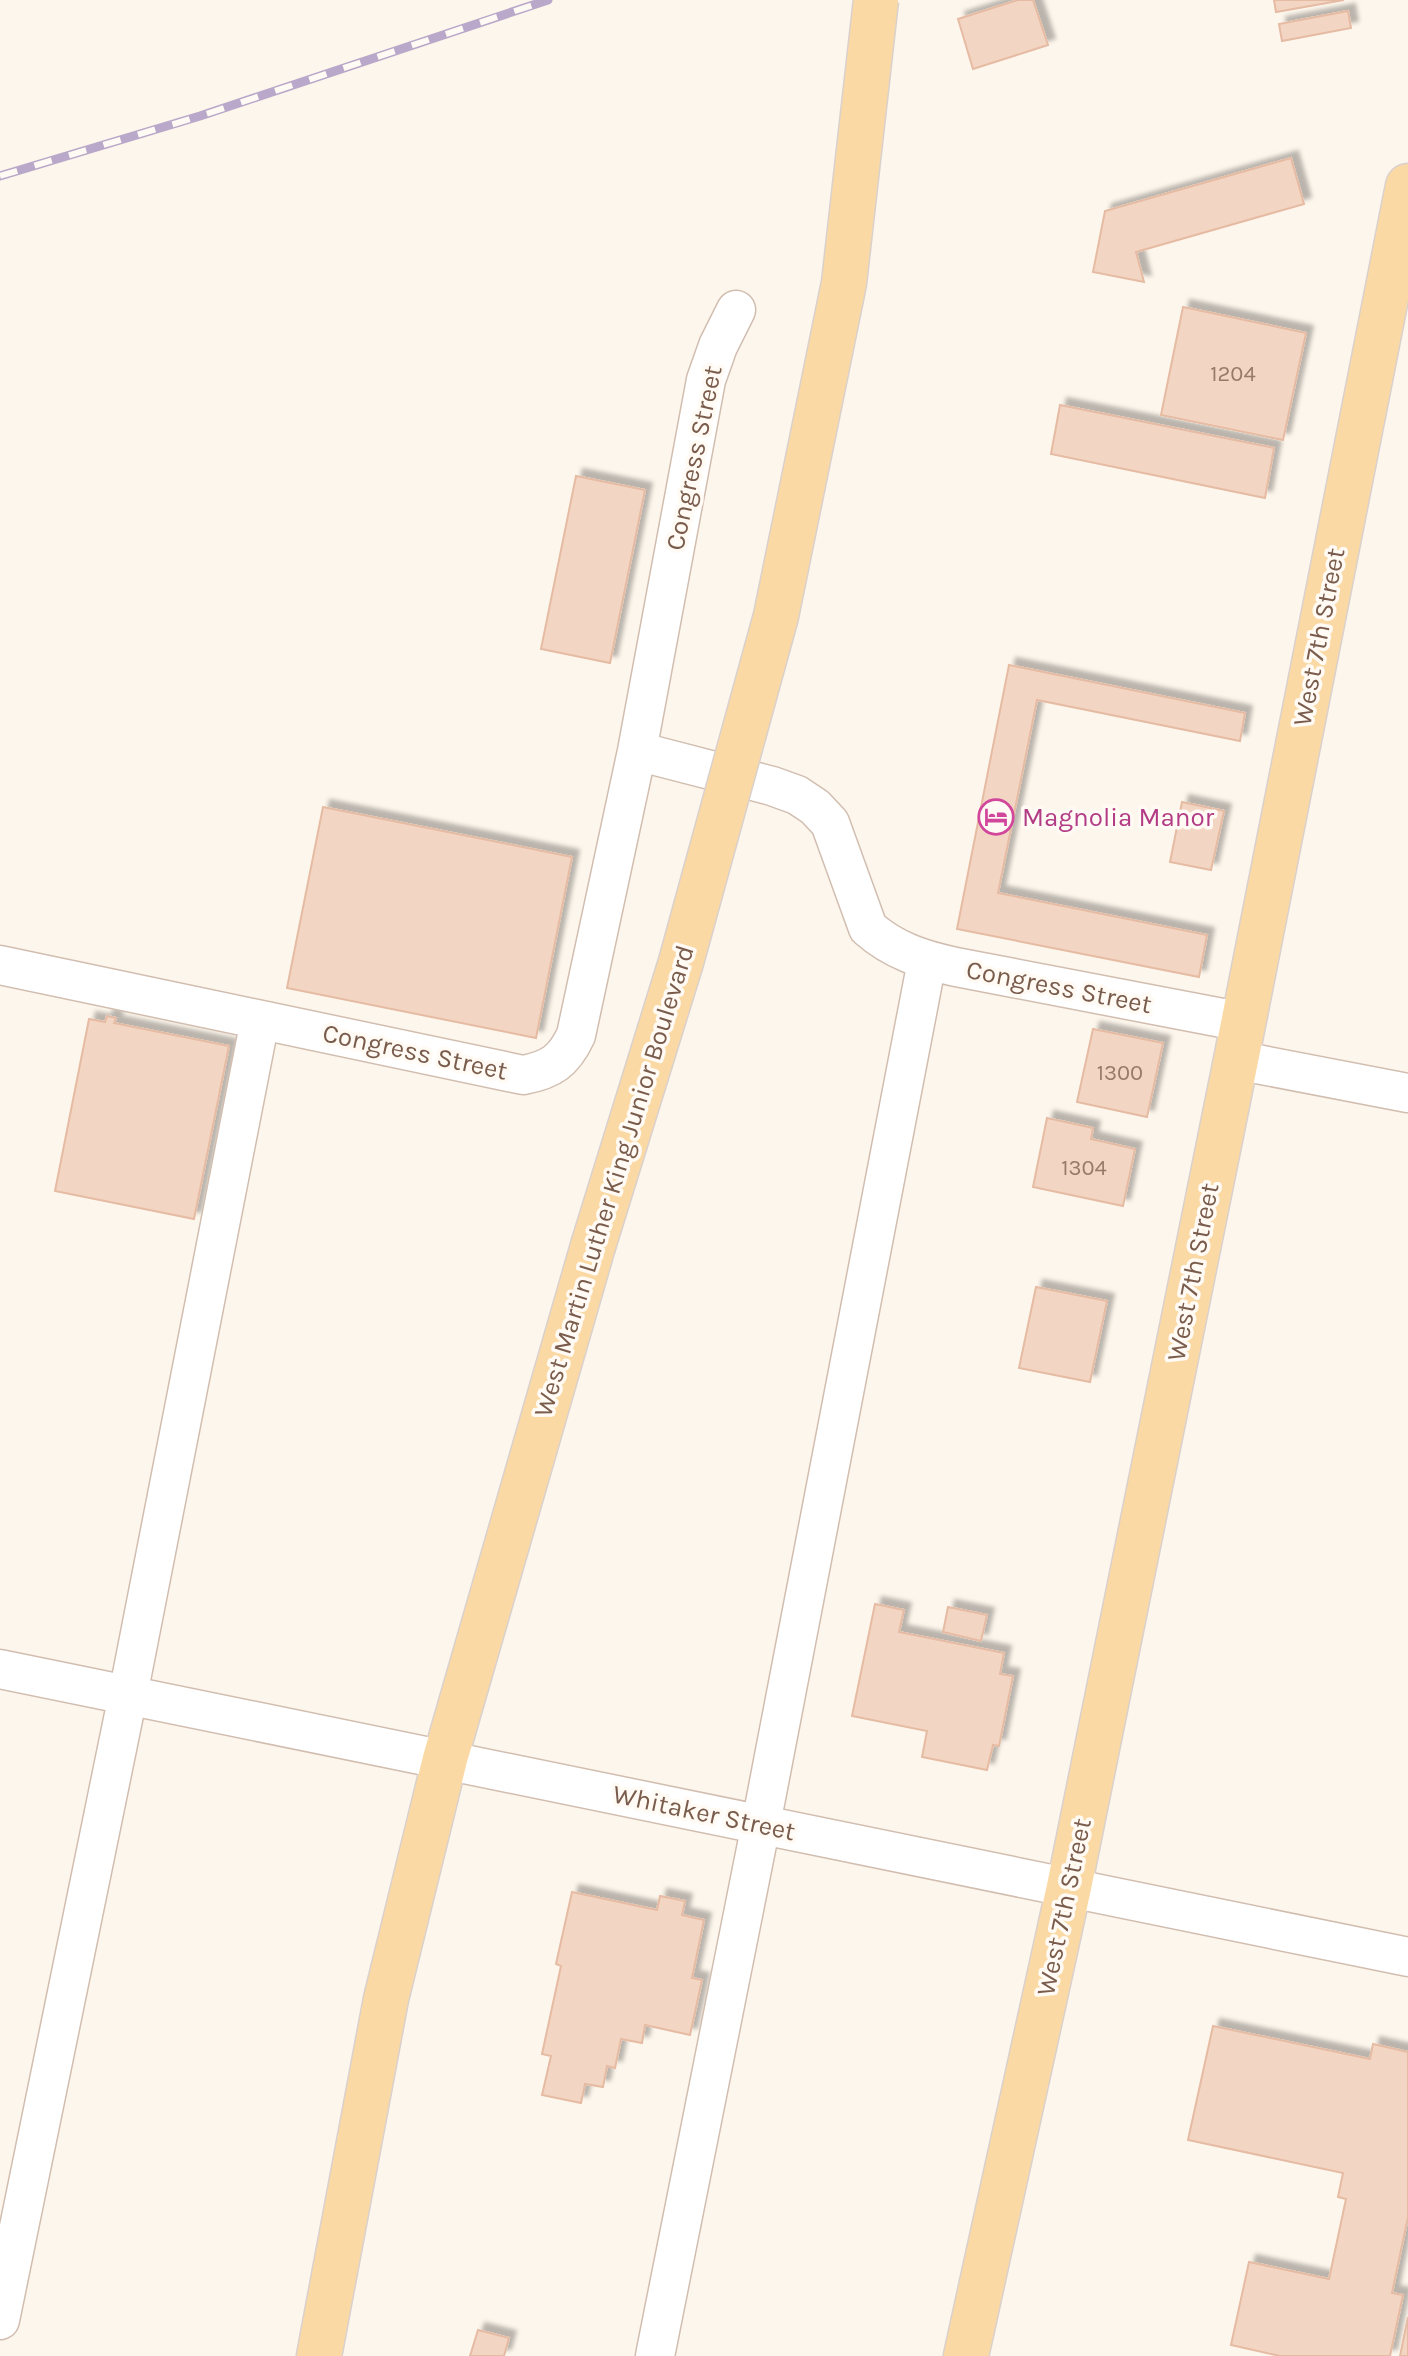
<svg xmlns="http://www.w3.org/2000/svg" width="1408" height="2356" viewBox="0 0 1408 2356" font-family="Karla,sans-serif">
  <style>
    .building { fill: #f3d5c3; stroke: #e6bba3; stroke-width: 2; filter: url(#shadow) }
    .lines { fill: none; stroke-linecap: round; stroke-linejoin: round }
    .minor-casing { stroke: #d1beb0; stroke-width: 41 }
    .major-casing { stroke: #dad1cd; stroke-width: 47 }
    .minor { stroke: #fff; stroke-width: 38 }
    .major { stroke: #fbd9a5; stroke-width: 44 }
    .rail-casing { stroke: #b9a8c9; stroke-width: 9 }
    .rail { stroke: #fffaf3; stroke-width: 6; stroke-dasharray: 18; stroke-linecap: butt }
    .major-bridge-casing { stroke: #dad1cd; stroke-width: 47; stroke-linecap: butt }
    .major-bridge { stroke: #fbd9a5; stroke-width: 44 }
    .labels { text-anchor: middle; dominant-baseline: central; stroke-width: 7; stroke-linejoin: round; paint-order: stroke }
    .number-label { font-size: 22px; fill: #987a6a }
    .street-label { font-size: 26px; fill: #7a5c4d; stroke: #fffaf3 }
    .hotel-label { font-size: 26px; fill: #b23c85; stroke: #fffaf3; text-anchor: start }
  </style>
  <defs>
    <filter id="shadow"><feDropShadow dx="7" dy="-7" stdDeviation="2" flood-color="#0004"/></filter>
  </defs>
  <rect width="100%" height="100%" fill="#fdf6ec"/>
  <path class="building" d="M1018,0h15l15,45 -75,24 -15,-50z
    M1274,0h70l-68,12z
    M1348,11l3,17 -69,13 -3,-17z
    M1291,158l13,46 -168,48 8,30 -51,-10 12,-61z
    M1183,307l123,26 -23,107 -122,-25z
    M1060,405l214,43 -9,50 -214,-44z
    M576,476l69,14 -35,173 -69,-14z
    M1009,665l236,48 -5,28 -203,-41 -39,193 209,42 -8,42 -242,-48z
    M1182,802l42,9 -13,59 -41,-8z
    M323,807l249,50 -36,181 -249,-50z
    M107,1016l9,2 -2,5 115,23 -35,173 -139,-28 34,-172 16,3z
    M1093,1029l70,14 -16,74 -70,-15z
    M1047,1118l46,10 -2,11 44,10 -12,57 -90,-19z
    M1036,1287l71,14 -17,81 -71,-14z
    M875,1604l29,6 -5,22 105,21 -4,21 13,2 -14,70 -6,-1 -6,25 -65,-13 5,-26 -75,-15z
    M948,1607l39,8 -6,26 -38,-9z
    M572,1892l85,18 3,-14 25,5 -3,14 22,5 -12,58 10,2 -12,55 -45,-10 -3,18 -21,-4 -6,29 -8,-2 -4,21 -18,-3 -4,19 -39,-8 9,-39 -9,-2 19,-88 -5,-2z
    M1213,2026l157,33 3,-15 35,8v165l-16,76 11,2 -13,61h-110l-49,-11 18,-83 80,17 17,-80 -8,-2 5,-24 -155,-33z
    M1408,2317v39h-8z
    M478,2330l31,8 -5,18h-34z"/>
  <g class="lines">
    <defs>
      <path id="minor" d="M637,751l135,35 25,9 18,12 15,16 38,105c26,23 55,32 88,39l287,55
        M0,965l523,110c28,-5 41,-14 53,-40l61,-284 69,-371 12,-34 18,-36
        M1236,1060l172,33
        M0,1669l1408,288
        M0,2320l128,-625 132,-675
        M655,2356l106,-532 166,-863"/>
      <path id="major" d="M319,2356l67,-357 59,-240 148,-513
        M966,2356l103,-469 167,-827 172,-874"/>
    </defs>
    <use href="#minor" class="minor-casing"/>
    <use href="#major" class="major-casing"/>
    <use href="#minor" class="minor"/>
    <use href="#major" class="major"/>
    <defs>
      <path id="rail" d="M0,176l200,-60 348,-116"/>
    </defs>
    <use href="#rail" class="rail-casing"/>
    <use href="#rail" class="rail"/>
    <defs>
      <path id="major-bridge" d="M593,1246l88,-284 95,-346 68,-333 32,-283"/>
    </defs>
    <use href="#major-bridge" class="major-bridge-casing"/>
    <use href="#major-bridge" class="major-bridge"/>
  </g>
  <defs>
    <symbol id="hotel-ring" viewBox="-11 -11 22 22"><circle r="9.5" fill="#fffaf3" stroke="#d1479c" stroke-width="1.5"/><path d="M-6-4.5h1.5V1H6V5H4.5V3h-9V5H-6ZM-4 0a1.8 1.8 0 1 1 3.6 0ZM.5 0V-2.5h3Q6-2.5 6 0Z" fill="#d1479c"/></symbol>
  </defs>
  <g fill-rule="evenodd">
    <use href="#hotel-ring" x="976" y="797" width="40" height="40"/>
  </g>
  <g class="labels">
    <g class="number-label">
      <text x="1233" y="374">1204</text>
      <text x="1120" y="1073">1300</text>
      <text x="1084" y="1168">1304</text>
    </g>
    <g class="street-label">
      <text transform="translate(694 458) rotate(-78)">Congress Street</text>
      <text transform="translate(1319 637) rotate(-79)">West 7th Street</text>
      <text transform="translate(1059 987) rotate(11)">Congress Street</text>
      <text transform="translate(415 1052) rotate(12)">Congress Street</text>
      <text transform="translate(614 1181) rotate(-73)">West Martin Luther King Junior Boulevard</text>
      <text transform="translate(1193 1272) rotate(-79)">West 7th Street</text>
      <text transform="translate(704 1813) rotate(12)">Whitaker Street</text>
      <text transform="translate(1064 1907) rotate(-78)">West 7th Street</text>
    </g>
    <g class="hotel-label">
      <text x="1022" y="817">Magnolia Manor</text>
    </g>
  </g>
</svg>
